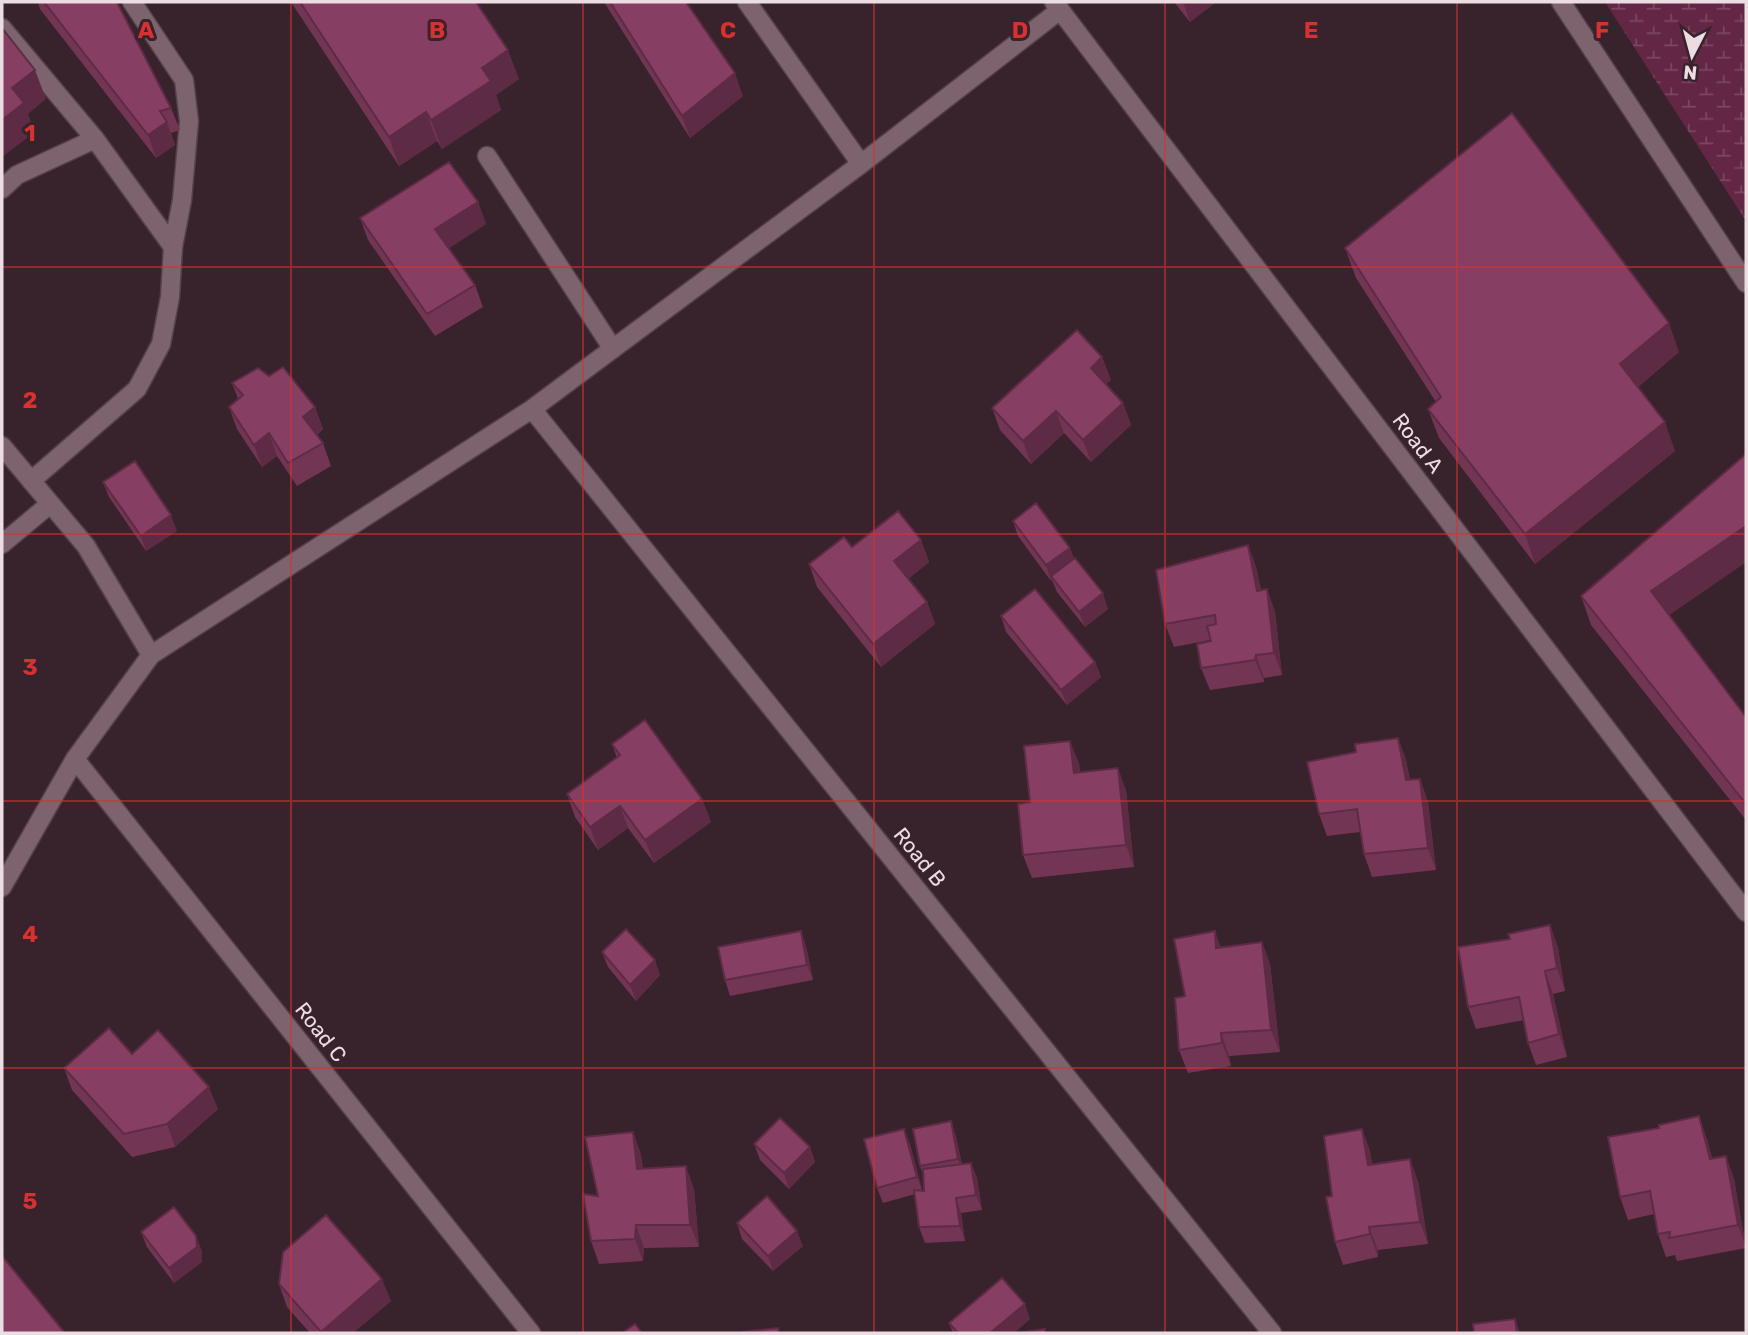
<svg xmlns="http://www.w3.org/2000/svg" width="1748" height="1335" viewBox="0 0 1748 1335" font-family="Rubik,sans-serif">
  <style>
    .wetland { fill: url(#wetland-marsh) }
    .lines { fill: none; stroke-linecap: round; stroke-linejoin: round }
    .minor-casing { stroke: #54414a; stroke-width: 21 }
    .minor { stroke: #7d636e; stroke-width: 18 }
    .wall { fill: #733554 }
    .shaded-wall { fill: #5e2b45 }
    .building { fill: #863e62; stroke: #5e2b45; stroke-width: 2 }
    .grid { fill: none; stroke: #d73131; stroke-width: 2; stroke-opacity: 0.55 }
    .labels { text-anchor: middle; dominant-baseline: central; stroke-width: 6; stroke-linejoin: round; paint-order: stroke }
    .street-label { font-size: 21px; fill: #ecdde3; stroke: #38222c }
    .grid-label { font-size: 23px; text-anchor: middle; font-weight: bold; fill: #d73131; stroke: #38222c; stroke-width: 6; stroke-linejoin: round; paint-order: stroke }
  </style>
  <defs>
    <pattern id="wetland-marsh" width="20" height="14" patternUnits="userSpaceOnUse" patternTransform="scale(1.75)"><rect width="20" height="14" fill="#632745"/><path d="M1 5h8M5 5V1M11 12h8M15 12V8" fill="none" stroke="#7a4660"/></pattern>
  </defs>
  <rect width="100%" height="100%" fill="#38222c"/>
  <path class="wetland" d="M1605,2h141v219z"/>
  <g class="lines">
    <defs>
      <path id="minor" d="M747,2l114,162
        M1054,2l692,910
        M1561,2l185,281
        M2,28l93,111 78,108
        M487,156l126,193
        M2,189l15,-14 78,-36
        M532,409l740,924
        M2,446l84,100 65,109
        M31,481l106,-92 24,-45 9,-47 3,-50 9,-47 7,-79 -5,-41 -52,-78
        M2,544l48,-40
        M75,759l456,574
        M2,887l73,-128 76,-104 381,-246 329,-245 199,-154"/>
    </defs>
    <use href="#minor" class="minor-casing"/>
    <use href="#minor" class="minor"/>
  </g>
  <path class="wall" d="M38,2h6l127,106 9,22 -9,3 4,12 -19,13 -116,-149z
    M291,2h185l43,77 -23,16 5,15 -59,39 -5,-8 -38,25z
    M604,2h82l57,94 -53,42z
    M1174,2h42l-26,20z
    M478,202l8,22 -37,24 26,37 8,22 -48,29 -67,-96 -8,-22z
    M1345,248l334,104 -41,35 37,64 -140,113 -96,-126 -11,-29 8,-7 -80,-124z
    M1102,357l9,23 -5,4 17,19 8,22 -40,37 -27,-29 -33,31 -31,-34 -8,-22z
    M232,383l83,24 8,22 -6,6 6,8 8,23 -34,20 -20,-30 -15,11 -25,-38 -8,-22 9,-8z
    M1746,454v108l-77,53 77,102v103l-155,-195 -10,-29z
    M103,482l74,49 -31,20 -37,-54z
    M1013,521l57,27 4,11 34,50 -23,18 -28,-35 -5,-12 -1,1 -33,-45z
    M921,540l8,22 -21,17 19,23 8,22 -54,43 -64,-80 -8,-23z
    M1248,545l8,22 5,23 6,-1 8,23 7,63 -18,3v4l-54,8 -9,-22 9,-28 -36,7 -9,-23z
    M1001,616l94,46 6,15 -34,28 -61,-73z
    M1398,738l8,22 4,20 10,-1 8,23 8,68 -64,7 -8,-23 -4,-22 -33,4 -8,-22 37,-62z
    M612,744l90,55 9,23 -57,41 -26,-35 -30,22 -23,-33 -8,-23 50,-36z
    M1079,763l1,9 46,18 8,77 -102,11 -9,-23 7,-53z
    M1550,925l8,23 7,43 -12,3 14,63 -31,8 -8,-22 -4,-23 -48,9 -8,-22 42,-68z
    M1262,942l8,22 10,88 -51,4 2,10 -43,7 -9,-23 6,-54 35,-49z
    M806,946l7,34 -83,16 -5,-16z
    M602,952l58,23 -24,26 -28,-34z
    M132,1054l86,55 -43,38 -43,10 -60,-67 -8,-22z
    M951,1121l5,16 6,27 9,-1 6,15 5,32 -21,3 4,28 -40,2 -6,-16 -4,-33 -32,9 -6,-15 33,-44 12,47h2v-14l-4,-11z
    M1362,1129l8,22 2,13 46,17 10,63 -50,6v7l-35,8 -8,-23 -3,-46z
    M633,1132l8,23 2,14 51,20 5,58 -55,1 -1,13 -44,3 -8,-23 7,-45z
    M1707,1139l5,19 14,-2 8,23 12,69 -69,13 -2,-6 -9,2 -8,-23 -4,-20 -26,6 -8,-23z
    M754,1144l56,3 5,15 -26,27 -29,-29z
    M737,1223l66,23 -30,25 -31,-32z
    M141,1232l61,19v11l-28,21 -27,-36z
    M279,1284l112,17 -38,32h-43l-23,-26z
    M1030,1319l-16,14h-61l-4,-10z"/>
  <path class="shaded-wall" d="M1183,2h33l-26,20z
    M508,50l11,29 -23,16 5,15 -59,39 -11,-29 51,-52z
    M35,70l11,29 -18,15 7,18 -33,25v-37l10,-32z
    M735,73l8,23 -53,42 -8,-22z
    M426,112l11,29 -38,25 -10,-29z
    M167,122l8,23 -19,13 -8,-23z
    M478,202l8,22 -43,28 -8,-23z
    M1669,323l10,29 -49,41 -10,-29z
    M1102,357l9,23 -12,11 -8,-23z
    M1123,403l8,22 -40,37 -8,-22z
    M315,407l8,22 -12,11 -8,-23z
    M1056,411l8,22 -33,31 -8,-23z
    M1665,422l10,29 -140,113 -10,-30z
    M269,433l8,23 -15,11 -8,-22z
    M171,515l6,16 -31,20 -5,-15z
    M1746,526v36l-85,58 -10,-29z
    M921,540l8,22 -27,22 -8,-23z
    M1248,545l8,22 9,47 -8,-23z
    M1070,548l5,15 -24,13 1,4 -1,1 -5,-16z
    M1267,589l8,23 7,63 -8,-22z
    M1103,593l5,16 -23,18 -6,-15z
    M927,602l8,22 -54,43 -8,-23z
    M1256,655l8,23v4l-9,-22z
    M1095,662l6,15 -34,28 -6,-15z
    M1398,738l8,22 8,43 -8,-23z
    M1070,741l9,22 3,32 -8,-22z
    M1118,768l8,22 8,77 -8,-22z
    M1420,779l8,23 8,68 -8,-22z
    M702,799l9,23 -57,41 -9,-23z
    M620,806l8,22 -30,22 -8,-23z
    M1550,925l8,23 7,43 -8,-23z
    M801,931l5,15 7,34 -6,-15z
    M1215,931l8,23 -7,-6z
    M1262,942l8,22 10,88 -9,-22z
    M655,960l5,15 -24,26 -6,-16z
    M1545,971l8,23 14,63 -8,-23z
    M1221,1033l8,23 2,10 -9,-23z
    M209,1087l9,22 -43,38 -8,-23z
    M1699,1116l8,23 11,42 -8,-22z
    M951,1121l5,16 8,37 -6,-15z
    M904,1129l6,15 13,48 -6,-15z
    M1362,1129l8,22 6,36 -8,-22z
    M633,1132l8,23 4,37 -8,-23z
    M810,1147l5,15 -26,27 -5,-16z
    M1726,1156l8,23 12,69 -8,-23z
    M1410,1159l8,22 10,63 -8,-22z
    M971,1163l6,15 5,32 -6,-15z
    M686,1166l8,23 5,58 -9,-22z
    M956,1198l5,15 4,28 -5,-15z
    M636,1225l8,23 -1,13 -8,-22z
    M1369,1227l9,23v7l-8,-23z
    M797,1231l6,15 -30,25 -5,-15z
    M196,1236l6,15v11l-28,21 -5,-15z
    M382,1279l9,22 -38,32h-32v-1z
    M1025,1304l5,15 -16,14h-24z
    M1515,1319l5,14h-3z"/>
  <path class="building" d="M44,2h73l54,106 -11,3 7,11 -19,13z
    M300,2h176l32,48 -26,18 9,13 -60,39 -5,-8 -37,25z
    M610,2h76l49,71 -53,43z
    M2,28l33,42 -23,18 12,15 -22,17z
    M1512,113l157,210 -49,41 45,58 -140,112 -97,-125 13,-12 -96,-149z
    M449,162l29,40 -43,27 40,56 -48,29 -67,-96z
    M1077,330l25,27 -11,11 32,35 -40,37 -27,-29 -33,30 -31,-33z
    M283,367l32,40 -12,10 20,26 -35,20 -19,-30 -15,12 -25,-38 14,-12 -11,-12 26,-15 11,8z
    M1746,454v72l-95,65 95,126v87l-165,-208z
    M135,461l36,54 -30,21 -38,-54z
    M1036,503l34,45 -24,17 -33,-44z
    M898,511l23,29 -27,21 33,41 -54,42 -64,-80 35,-27 8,10z
    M1248,545l9,46 10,-2 7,64 -18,2 -1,5 -54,8 -4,-24 14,-3 -4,-15 9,-2 -1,-9 -50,9 -9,-54z
    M1075,558l28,35 -24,19 -28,-36z
    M1035,589l60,73 -34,28 -60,-74z
    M645,720l57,79 -57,41 -25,-34 -30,21 -23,-33 53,-39 -8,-11z
    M1398,738l8,42 14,-1 8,69 -64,6 -7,-45 -38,5 -12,-52 49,-10 -1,-8z
    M1070,741l4,32 44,-5 8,77 -103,10 -5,-51 12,-2 -6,-56z
    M1550,925l7,43 -12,3 14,63 -31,9 -9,-46 -51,10 -10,-60 52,-8 -2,-5z
    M626,929l29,31 -25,25 -28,-33z
    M801,931l6,34 -82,15 -7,-33z
    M1215,931l1,17 46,-6 9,88 -50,3 1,10 -43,7 -4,-52 10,-2 -11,-57z
    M109,1028l23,26 26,-24 51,57 -42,37 -43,10 -60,-66z
    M1699,1116l11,43 16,-3 12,69 -69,13 1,-6 -12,2 -8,-43 -30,6 -12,-60 51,-9v-3z
    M780,1118l30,29 -26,26 -30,-29z
    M951,1121l7,38 -38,7 -7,-37z
    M904,1129l13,48 -40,11 -13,-49z
    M1362,1129l6,36 42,-6 10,63 -51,5 1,7 -35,8 -9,-45 6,-1 -8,-60z
    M633,1132l4,37 49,-3 4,59h-54l-1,14 -44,2 -8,-47 15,2 -13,-59z
    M971,1163l5,32 -20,3 4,28 -41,1 -5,-37 10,1 -1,-22z
    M767,1196l30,35 -29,25 -31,-33z
    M174,1207l22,29 1,11 -28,21 -28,-36z
    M326,1215l56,64 -61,53 -42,-48 4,-32z
    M2,1256l63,77h-63z
    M1002,1278l23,26 -35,29h-32l-9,-10z
    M1515,1319l2,14h-43l-1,-9z
    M635,1324l7,9h-20z
    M778,1328l1,5 -37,-1z
    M1045,1329v4h-27z"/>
  <path class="grid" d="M291,2v1331M583,2v1331M874,2v1331M1165,2v1331M1457,2v1331M2,267h1744M2,534h1744M2,801h1744M2,1068h1744"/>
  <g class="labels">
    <g class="street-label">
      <text transform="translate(1418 443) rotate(53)">Road A</text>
      <text transform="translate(920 857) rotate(51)">Road B</text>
      <text transform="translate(321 1032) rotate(52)">Road C</text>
    </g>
  </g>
  <g class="grid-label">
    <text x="146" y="38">A</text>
    <text x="437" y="38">B</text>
    <text x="728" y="38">C</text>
    <text x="1020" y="38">D</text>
    <text x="1311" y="38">E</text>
    <text x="1602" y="38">F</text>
    <text x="30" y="141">1</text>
    <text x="30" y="408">2</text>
    <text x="30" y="675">3</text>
    <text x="30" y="942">4</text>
    <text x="30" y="1209">5</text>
  </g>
  <rect width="1748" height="1335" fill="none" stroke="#ecdde3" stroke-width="7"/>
  <g transform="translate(1692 56) rotate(186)" stroke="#38222c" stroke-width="5" paint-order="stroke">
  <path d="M0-5L12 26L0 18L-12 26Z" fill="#ecdde3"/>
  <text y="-10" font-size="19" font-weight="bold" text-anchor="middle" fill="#ecdde3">N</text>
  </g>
</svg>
